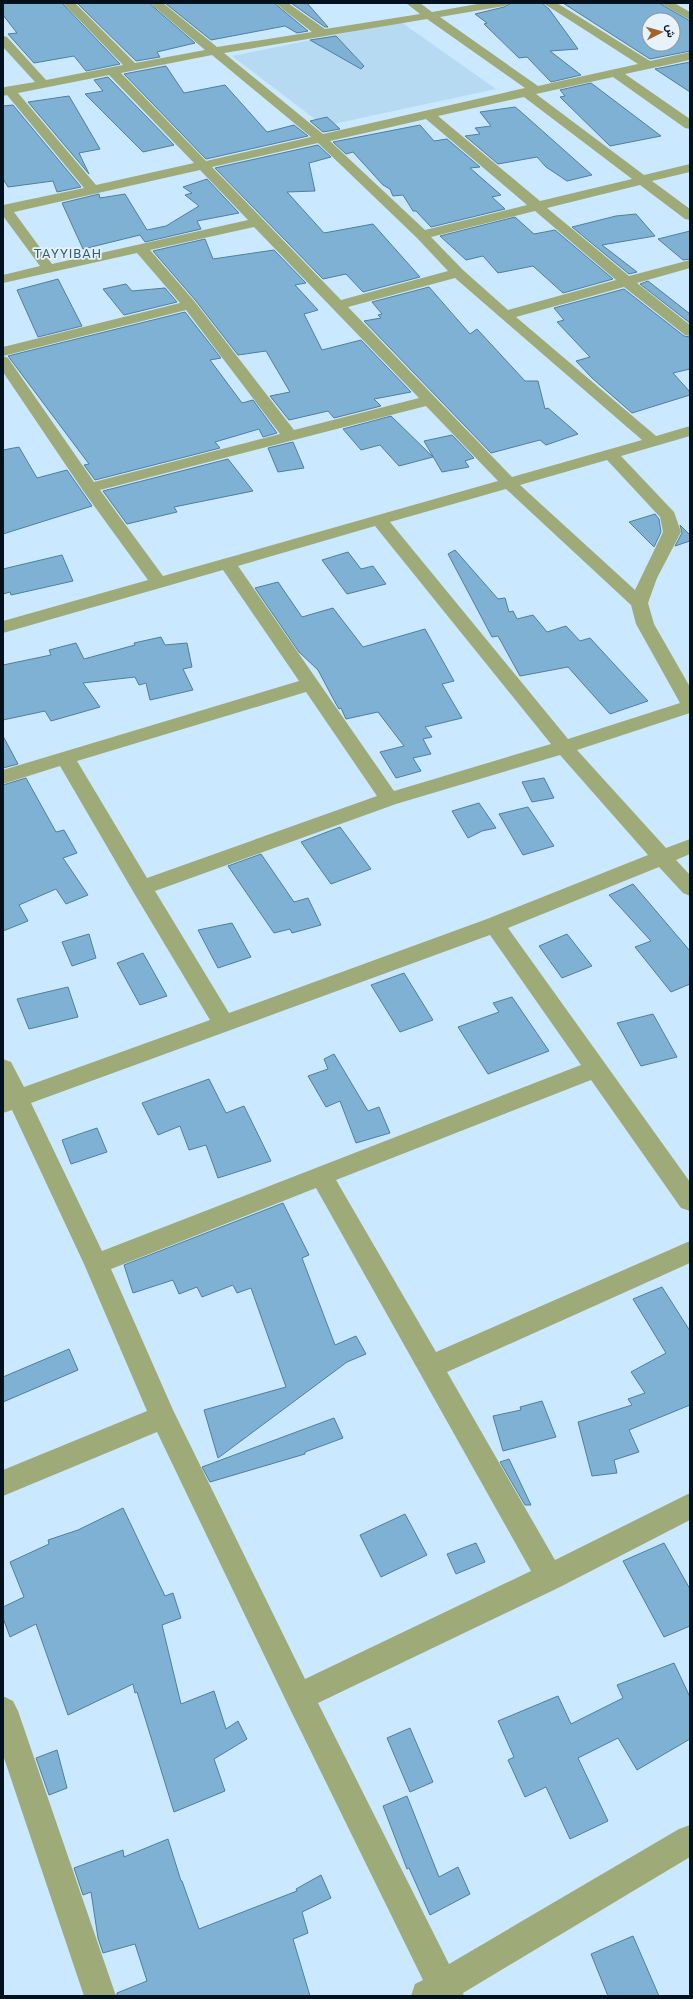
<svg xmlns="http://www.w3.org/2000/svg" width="693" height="1999" viewBox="0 0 693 1999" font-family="Roboto,Vazirmatn,sans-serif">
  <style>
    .built { fill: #b7daf3 }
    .building { fill: #7fb1d4; stroke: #4e7fa0; fill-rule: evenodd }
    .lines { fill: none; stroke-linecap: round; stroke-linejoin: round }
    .minor { fill: #9eab78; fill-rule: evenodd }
    .labels { text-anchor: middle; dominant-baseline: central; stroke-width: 3.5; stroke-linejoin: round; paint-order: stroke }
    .far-quarter-label { font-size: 13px; letter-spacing: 1px; fill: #2c5d7c; stroke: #e8f2fa }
  </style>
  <rect width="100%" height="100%" fill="#cae8ff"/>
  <path class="built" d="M401,22l95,67 -172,37 -92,-70z"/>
  <path class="building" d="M3,3h59l58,61 -34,7 -12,-15 -40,7 -26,-29 9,-1 -14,-18z
    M77,3h72l46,40 -38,9 3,5 -24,4z
    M165,3h109l34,28 -11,2 -12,-7 -74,14z
    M291,3h16l21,24h-3z
    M511,3h31l7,6 29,40 -28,2 31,24 -30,7 -24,-25 -8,1 -35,-34 3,-1 -12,-9 29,-7z
    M563,3h96l31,18v30l-40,8zM649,20h24v24h-24z
    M336,36l28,30 -3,3 -51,-29z
    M690,62v30l-35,-23z
    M166,66l18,27 41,-8 42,47 27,-7 14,11 -102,23 -82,-85z
    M108,77l66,68 -31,7 -58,-58 18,-3 -9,-11z
    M591,83l70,53 -51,10 -50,-49 5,-1 -5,-6z
    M69,96l31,53 -21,4 10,21 -61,-72z
    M13,105l68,82 -24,5 -4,-11 -45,6 -5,-8v-73z
    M515,107l5,4 72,64 -25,6 -21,-14 -9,-10 -39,7 -33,-28 15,-2 -5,-6 16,-2 -11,-14z
    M327,117l13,12 -17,3 -13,-11z
    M420,125l14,16 13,-2 33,28 -10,1 31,27 -9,2 13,12 -74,18 -15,-16h-3l-10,-16 -10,1 -3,-7 -7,-4 -30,-33 -7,2 -13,-12z
    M318,145l13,12 -22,6 6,28 -28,1 37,41 49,-9 47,53 -57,15 -17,-18 -23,5 -108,-111z
    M207,179l32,34 -42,8 4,8 -56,13 -5,-7 -57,14 -21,-46 37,-9 1,4 25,-4 22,36 19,-4 33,-20 -14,-11 7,-2 -9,-6z
    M636,214l19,22 -53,9 35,27 -8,2 -57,-47 44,-11z
    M515,217l19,17 21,-4 58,49 -50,14 -30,-27 -35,7 -15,-17 -17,4 -26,-24z
    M690,231v28l-7,1 -25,-21z
    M205,239l8,20 61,-9 32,33 -11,2 23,25 -14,4 18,36 39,-10 50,52 -37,7 7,7 -47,12 -6,-7 -39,9 -19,-24 20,-4 -24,-41 -28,4 -42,-54 -43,-50z
    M58,279l24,47 -44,11 -21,-47z
    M648,281l42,33v9l-50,-39z
    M126,284l6,7 33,-3 12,14 -53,13 -21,-26z
    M429,287l41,47 7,-5 48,52h13l7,28 3,-1 30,26 -32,11 -6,-5 -49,13 -127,-132 17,-3 -3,-3 4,-1 -10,-12z
    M624,289l60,47 6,1v32l-17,4 17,19v3l-58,18 -40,-35 -16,-17 14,-4 -33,-35 7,-2 -10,-12z
    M185,312l36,46 -11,2 32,43 11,-3 24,33 -14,4 -4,-8 -44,13 5,6 -125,32 -11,-15 5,-1 -81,-108z
    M391,416l42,41 -34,9 -19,-21 -19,5 -18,-21z
    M452,435l22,23 -9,3 4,6 -27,5 -18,-31z
    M293,442l11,26 -26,4 -10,-24z
    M19,447l18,31 30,-8 25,36 -89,28v-84z
    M228,459l25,32 -79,16 3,5 -50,12 -24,-33z
    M655,514l4,5 2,13 -7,15 -25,-25z
    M680,525l10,10v6l-15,5 7,-13z
    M455,550l43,49 7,-1 4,14 4,-1 4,8 16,-4 14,17 19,-6 14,15 10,-3 58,63 -38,13 -42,-47 -48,9 -22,-40 -6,1 -44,-83z
    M348,552l13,17 12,-3 13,18 -39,10 -25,-34z
    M62,555l11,26 -62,14 -1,-3 -7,2v-25z
    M278,582l24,35 31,-9 30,39 62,-18 29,52 -12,3 20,34 -37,9 7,10 -9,2 8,15 -18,4 8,13 -25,7 -16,-26 24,-6 -26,-34 -32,7 -5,-11 -2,1 -3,-5 -18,-34 -19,-18 -44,-64z
    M161,637l4,8 22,-2 5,24 -9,2 10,21 -43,10 -4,-17 -7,2 -4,-8 -52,6 17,24 -49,14 -6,-10 -42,9v-55l48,-10 -2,-5 27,-7 8,16 51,-14 -1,-2z
    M3,736l15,28 -15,4z
    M26,778l30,54 8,-2 13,23 -14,5 25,37 -22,9 -10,-15 -37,16 9,16 -25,10v-146z
    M544,778l10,20 -22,4 -10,-20z
    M479,803l17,25 -14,3 -14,7 -16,-27z
    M528,807l26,39 -31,9 -24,-41z
    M340,827l31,42 -40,15 -30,-42z
    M261,854l33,48 14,-4 13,27 -29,8 -2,-4 -16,4 -46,-67z
    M633,884l57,67v33l-19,8 -36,-45 16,-6 -42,-46z
    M232,923l19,34 -33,11 -20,-38z
    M89,934l7,24 -24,8 -10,-24z
    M567,934l25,32 -30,12 -23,-32z
    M143,953l24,43 -27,9 -23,-42z
    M404,973l29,47 -33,12 -29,-47z
    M68,987l10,30 -49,12 -12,-30z
    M512,997l37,54 -61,23 -30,-47 41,-15 -6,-9z
    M653,1014l24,43 -36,9 -24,-43z
    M334,1054l34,57 11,-4 11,26 -34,10 -16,-42 -14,6 -18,-31 20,-7 -4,-10z
    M209,1079l17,34 18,-7 27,55 -53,17 -12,-33 -17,5 -9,-24 -22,9 -16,-32z
    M97,1128l10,24 -36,12 -9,-24z
    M283,1203l26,52 -7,3 33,87 21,-9 10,18 -19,8 -129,96 -14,-48 82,-23 -35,-99 -14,5 -4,-8 -31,12 -5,-10 -18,7 -6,-14 -40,13 -9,-28z
    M662,1287l28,44v74l-61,25 10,22 -25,8 3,13 -25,3 -14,-54 54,-17 -4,-6 17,-6 -14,-21 35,-19 -33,-54z
    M69,1349l9,21 -75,32v-25z
    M542,1401l14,36 -53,14 -10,-35 28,-6 -1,-3z
    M334,1418l9,20 -38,14v2l-95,28 -8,-15z
    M509,1459l22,46h-6l-25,-43z
    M123,1508l42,88 8,-3 8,25 -19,7 19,79 33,-13 12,38 12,-8 9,18 -33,20 11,32 -51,21 -37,-120 -2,1 -2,-9 -65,31 -32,-91 -26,13 -7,-19v-11l21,-10 -14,-35 39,-18 -1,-4 30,-10z
    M405,1514l22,41 -46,22 -21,-42z
    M476,1543l9,19 -29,12 -9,-20z
    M664,1543l26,46v37l-26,11 -41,-76z
    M674,1663l16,34v42l-53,31 -19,-32 -40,20 30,63 -38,18 -24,-52 -21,10 -17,-37 6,-3 -16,-36 60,-25 13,28 52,-26 -6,-13z
    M410,1728l23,54 -23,10 -23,-54z
    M57,1750l10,38 -18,7 -13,-37z
    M407,1796l32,81 19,-10 12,27 -40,21 -21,-47 -2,1 -24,-63z
    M168,1839l13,42h1l17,48 98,-38 -1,-2 25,-14 10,23 -29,14 6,21 -15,6 17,57h-193v-3l30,-12 -12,-37 -32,9 -5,-15 -7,-46 -8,3 -9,-27 49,-18 1,7z
    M633,1936l26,60h-51l-17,-42z"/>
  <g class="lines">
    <path class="minor" d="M63,3h12l60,60 70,-13 -55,-47h13l54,44 95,-15 -37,-29h13l37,26 95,-15 -14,-11h14l12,9 51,-9h27l-6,3 -64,11 98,69 100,-22 -95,-61h14l93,58 40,-9v8l-65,14 65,45v10l-5,-1 -72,-51 -77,17 108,81 46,-11v8l-38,9 38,28v11l-5,-1 -45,-34 -93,23 82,68 61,-16v8l-53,15 53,42v11l-5,-1 -61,-48 -108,30 140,119 34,-10v10l-69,20 53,56 7,20 -24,46 -9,25 6,21 36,63v26l-113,37 89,98 24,-9v15l-14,6 14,15v21l-7,-3 -24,-26 -151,61 182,254v29l-9,-3 -90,-128 -255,100 100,172 254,-111v22l-243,109 108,188 135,-67v27l-130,67 -242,116 131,261 230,-135 11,-4v32l-227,136 1,3h-53l4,-12 8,-4 -134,-273 -132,-275 -154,64v-26l144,-59 -63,-147 -72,-154 -9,3v-54l8,3 13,25 186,-67 -76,-127 -74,-127 -57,18v-14l296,-89 -76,-111 -220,63v-12l145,-41 -64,-88 -81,-120v-25l177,-44 -43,-50 -134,30v-8l37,-9 -37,-50v-11l81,-17 -77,-93 -4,1v-8l2,-1 30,-5 -32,-35v-11l4,1 39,43 77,-15zM427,19l98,69 -202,46 -99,-81zM212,55l99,82 -105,24 -85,-88zM109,75l85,88 -98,22 -78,-92zM524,97l108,82 -92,22 -102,-85zM426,119l101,86 -102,25 -95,-89zM318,143l99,95 31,33 -107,29 -129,-133zM200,170l48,50 -196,44 -38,-52zM535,211l81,69 -108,30 -45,-40 -32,-33zM254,227l165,171 -125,32 -99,-128 -45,-52zM455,278l187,162 -130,37 -164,-170zM186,310l94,124 -186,48 -86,-124 -5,-2zM426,406l72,75 -335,95 -63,-86zM607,460l53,57 3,15 -28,58 -115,-105zM506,489l125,116 5,19 44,79 -112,36 -178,-217zM375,526l176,218 -157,47 -156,-225zM306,692l71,104 -230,82 -70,-117zM560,755l88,100 -161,64 -258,94 -74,-122 241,-87zM490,935l91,130 -479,186 -71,-148zM316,1188l215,383 -226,108 -132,-269 -62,-141z
      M660,3h14l16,9v8z
      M3,1696l10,5 5,10 98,285h-32l-81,-241z"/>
  </g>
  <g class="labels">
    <g class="far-quarter-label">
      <text x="68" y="253">TAYYIBAH</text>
    </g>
  </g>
  <rect width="693" height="1999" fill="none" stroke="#01121e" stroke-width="8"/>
  <g transform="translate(661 32) rotate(84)"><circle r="19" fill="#e8f2fa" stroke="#8c98a2"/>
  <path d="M0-3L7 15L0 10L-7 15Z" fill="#a3642b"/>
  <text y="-6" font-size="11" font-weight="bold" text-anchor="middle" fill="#01121e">ش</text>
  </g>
</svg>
